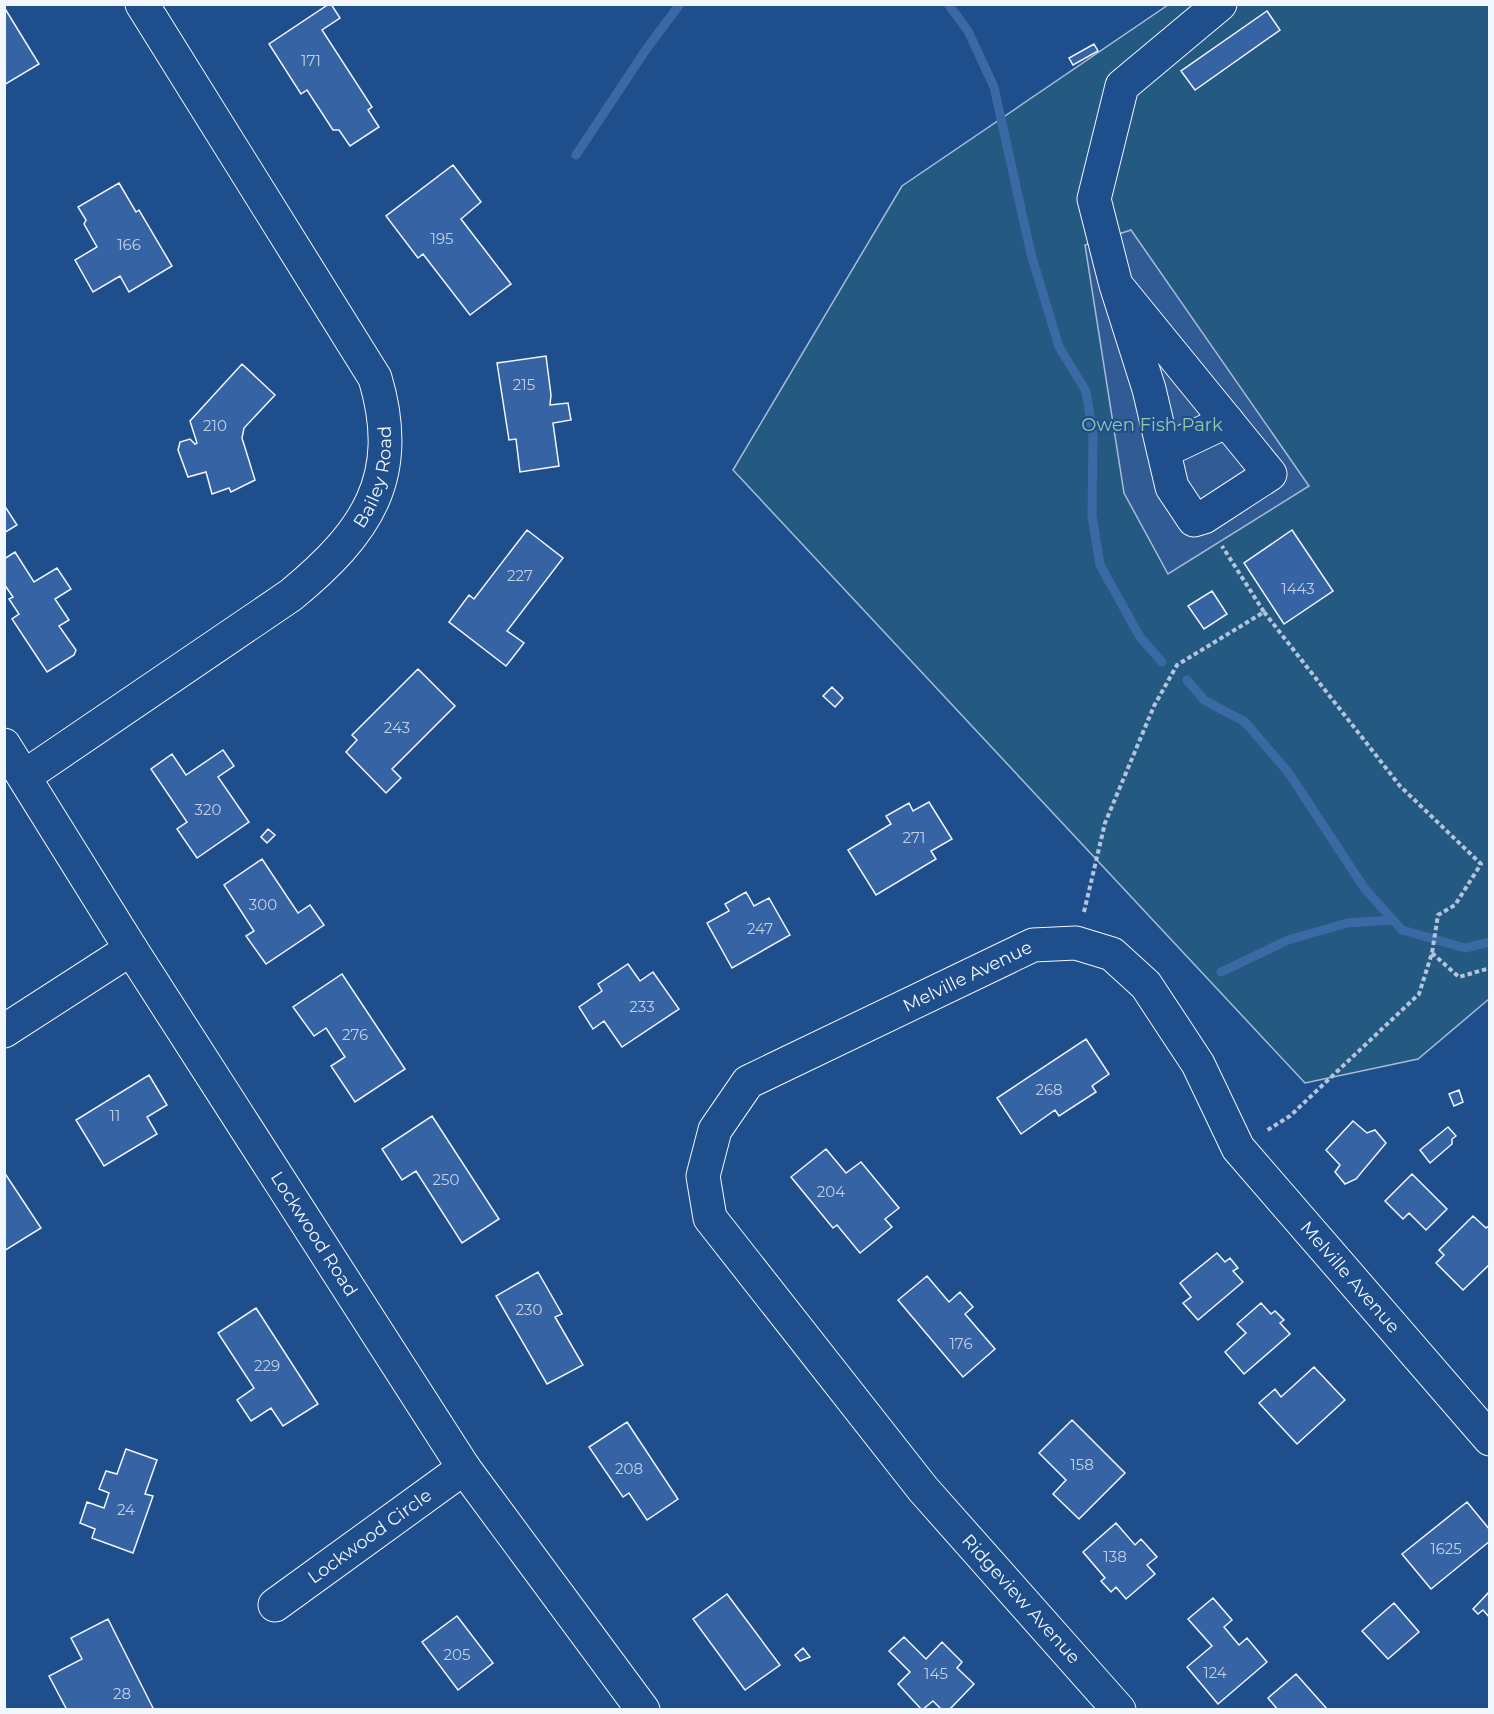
<svg xmlns="http://www.w3.org/2000/svg" width="1494" height="1714" viewBox="0 0 1494 1714" font-family="Montserrat,sans-serif">
  <style>
    .green { fill: #245a82; stroke: #a8bbd7; stroke-width: 1.5 }
    .parking { fill: #305b95; stroke: #a8bbd7; stroke-width: 1.5 }
    .lines { fill: none; stroke-linecap: round; stroke-linejoin: round }
    .stream { stroke: #3b69a3; stroke-width: 9 }
    .building { fill: #3563a3; stroke: #f2f6ff; stroke-width: 1.5 }
    .minor-casing { stroke: #f2f6ff; stroke-width: 35 }
    .path { stroke: #b3c4dc; stroke-width: 4; stroke-dasharray: 4.5 3; stroke-linecap: butt }
    .minor { stroke: #1f4e8c; stroke-width: 33 }
    .labels { text-anchor: middle; dominant-baseline: central; stroke-width: 4.5; stroke-linejoin: round; paint-order: stroke }
    .number-label { font-size: 15px; fill: #c3d1e8 }
    .park-label { font-size: 18px; fill: #97c8a6; stroke: #1f4e8c }
    .street-label { font-size: 18px; fill: #f2f6ff; stroke: #1f4e8c }
  </style>
  <rect width="100%" height="100%" fill="#1f4e8c"/>
  <path class="green" d="M1168,5h321v994l-71,60 -113,24 -572,-613 169,-284z"/>
  <path class="parking" d="M1131,230l178,256 -141,88 -44,-81 -39,-248z"/>
  <g class="lines">
    <path class="stream" d="M948,4l20,27 26,56 37,167 28,93 27,44 7,44 -1,81 8,49 40,72 22,25
      M576,155l69,-104 35,-47
      M1187,680l17,20 41,22 43,50 77,117 37,41 63,18 25,-6
      M1221,972l67,-32 59,-17 46,-3"/>
  </g>
  <path class="building" d="M329,4h2l9,14 -18,12 50,77 -4,3 11,17 -29,19 -11,-16h-6l-26,-40 -6,4 -32,-50z
    M4,7l35,57 -35,21z
    M1267,11l13,19 -85,60 -14,-19z
    M1094,44l4,7 -25,14 -4,-7z
    M453,165l28,37 -20,17 50,65 -41,31 -47,-61 -5,4 -32,-42z
    M119,183l17,29 3,-2 33,56 -43,26 -9,-16 -27,16 -18,-32 22,-13 -13,-23 2,-4 -8,-13z
    M546,356l5,39 -1,10 18,-2 3,17 -18,3 6,43 -39,6 -4,-33 -7,1 -12,-77z
    M242,364l33,31 -31,33 -2,10 13,42 -24,12 -2,-4 -17,6 -6,-22 -18,5 -10,-27 2,-8 10,-3 5,5 2,-1 -7,-22z
    M4,505l13,20 -13,8z
    M527,530l36,28 -56,73 17,12 -18,23 -57,-44 20,-27 5,4z
    M1292,530l41,61 -49,33 -40,-61z
    M15,552l19,30 23,-14 14,21 -16,10 14,21 -10,6 17,24 -2,5 -27,17 -35,-53 7,-5 -10,-15 4,-2 -9,-13v-25z
    M1212,591l15,23 -23,15 -16,-23z
    M418,669l37,37 -63,63 9,9 -15,15 -40,-41 11,-12 -5,-5z
    M832,687l11,11 -8,9 -12,-11z
    M223,750l11,16 -16,11 31,45 -52,36 -20,-29 10,-7 -36,-53 21,-15 14,21z
    M929,802l23,37 -21,12 5,8 -60,36 -28,-45 43,-26 -5,-8 23,-13 4,8z
    M268,829l7,6 -8,8 -6,-6z
    M262,859l36,54 12,-8 14,20 -58,39 -20,-28 8,-5 -30,-46z
    M746,892l8,14 15,-8 21,37 -58,33 -25,-45 22,-12 -4,-7z
    M628,964l12,17 13,-9 26,37 -57,38 -18,-26 -11,8 -14,-22 23,-16 -4,-7z
    M342,974l63,95 -50,33 -24,-36 14,-9 -19,-29 -12,8 -21,-29z
    M1086,1039l23,35 -17,12 4,6 -37,24 -4,-6 -34,24 -24,-36z
    M149,1075l18,30 -20,12 10,17 -53,32 -28,-46z
    M1459,1090l4,12 -9,4 -5,-12z
    M432,1116l67,103 -37,24 -46,-72 -14,9 -20,-31z
    M1353,1121l14,12 8,-3 11,13 -30,36 -11,5 -10,-12 5,-7 -14,-15z
    M1448,1127l8,9 -4,3v5l-22,19 -10,-13z
    M826,1149l20,24 15,-11 38,46 -14,11 7,8 -32,26 -23,-28 -4,3 -42,-51z
    M4,1172l37,56 -37,23z
    M1412,1174l35,35 -21,21 -17,-17 -6,6 -18,-18z
    M1473,1216l13,12 4,-3v39l-27,26 -27,-27 8,-8 -5,-5z
    M1217,1253l8,9 5,-4 8,10 -5,3 10,11 -45,38 -15,-17 8,-6 -11,-14z
    M538,1272l24,42 -7,3 28,48 -36,19 -51,-88z
    M927,1276l22,26 11,-10 13,15 -8,7 30,35 -32,28 -65,-77z
    M1261,1303l10,11 4,-3 9,9 -4,3 10,11 -46,40 -19,-22 21,-19 -9,-9z
    M256,1308l62,96 -35,22 -12,-18 -20,13 -14,-21 17,-12 -36,-55z
    M1314,1367l31,33 -48,44 -38,-41 16,-14 6,8z
    M1072,1420l53,53 -46,46 -26,-25 13,-14 -27,-27z
    M627,1422l51,77 -31,21 -18,-27 -6,4 -34,-50z
    M126,1449l31,11 -12,34 8,2 -20,57 -41,-15 3,-9 -15,-6 7,-21 17,6 5,-15 -10,-4 7,-18 11,3z
    M1467,1502l23,28v11l-59,48 -29,-35z
    M1116,1523l19,22 6,-6 16,18 -10,8 8,9 -29,25 -10,-12 -5,5 -10,-11 4,-3 -22,-26z
    M1490,1591v27l-7,-8 -5,4 -5,-5z
    M727,1594l53,71 -35,25 -52,-71z
    M1213,1598l19,22 -8,7 15,18 8,-7 20,24 -49,42 -31,-37 25,-21 -24,-27z
    M1394,1603l25,29 -31,27 -26,-28z
    M457,1616l36,47 -35,27 -36,-48z
    M108,1619l45,89 -2,2h-84l-18,-34 33,-17 -11,-21z
    M904,1637l22,22 16,-17 20,20 -5,6 17,16 -25,26h-7l-9,-9 -11,9 -24,-26 12,-12 -21,-21z
    M803,1648l7,9 -10,4 -5,-6z
    M1296,1674l32,36h-50l-10,-12z"/>
  <g class="lines">
    <defs>
      <g id="minor">
        <path d="M1116,285l154,189 -66,43 -10,3 -22,-33 -23,-98 -33,-104 -22,-86 28,-113 98,-82"/>
        <path d="M1164,451l63,-30"/>
        <path id="s1" d="M4,745l127,204 333,519 179,242"/>
        <path id="s2" d="M25,776l266,-181c75,-62 114,-117 84,-217l-233,-374"/>
        <path d="M4,1031l127,-82"/>
        <path id="s3" d="M275,1605l189,-137"/>
        <path id="s4" d="M1119,1710l-196,-221 -213,-271 -7,-42 12,-46 33,-48 285,-137 43,-2 36,11 34,31 52,79 40,84 252,291"/>
      </g>
    </defs>
    <use href="#minor" class="minor-casing"/>
    <path class="path" d="M1264,612l136,174 81,78 -26,41 -17,10 -6,38 -13,41 -129,122 -24,15
      M1084,912l21,-89 49,-117 23,-41 87,-53 -42,-66
      M1432,953l27,24 31,-9"/>
    <use href="#minor" class="minor"/>
  </g>
  <g class="labels">
    <g class="number-label">
      <text x="311" y="60">171</text>
      <text x="442" y="238">195</text>
      <text x="129" y="244">166</text>
      <text x="524" y="384">215</text>
      <text x="215" y="425">210</text>
      <text x="520" y="575">227</text>
      <text x="1298" y="588">1443</text>
      <text x="397" y="727">243</text>
      <text x="208" y="809">320</text>
      <text x="914" y="837">271</text>
      <text x="263" y="904">300</text>
      <text x="760" y="928">247</text>
      <text x="642" y="1006">233</text>
      <text x="355" y="1034">276</text>
      <text x="1049" y="1089">268</text>
      <text x="115" y="1115">11</text>
      <text x="446" y="1179">250</text>
      <text x="831" y="1191">204</text>
      <text x="529" y="1309">230</text>
      <text x="961" y="1343">176</text>
      <text x="267" y="1365">229</text>
      <text x="1082" y="1464">158</text>
      <text x="629" y="1468">208</text>
      <text x="126" y="1509">24</text>
      <text x="1446" y="1548">1625</text>
      <text x="1115" y="1556">138</text>
      <text x="457" y="1654">205</text>
      <text x="1215" y="1672">124</text>
      <text x="936" y="1673">145</text>
      <text x="122" y="1693">28</text>
    </g>
    <g class="park-label">
      <text x="1152" y="425">Owen Fish Park</text>
    </g>
    <g class="street-label">
      <text stroke="none"><textPath href="#s2" startOffset="471">Bailey Road</textPath></text>
      <text stroke="none"><textPath href="#s4" startOffset="1032">Melville Avenue</textPath></text>
      <text stroke="none"><textPath href="#s1" startOffset="579">Lockwood Road</textPath></text>
      <text stroke="none"><textPath href="#s4" startOffset="1590">Melville Avenue</textPath></text>
      <text stroke="none"><textPath href="#s3" startOffset="117">Lockwood Circle</textPath></text>
      <text transform="translate(1021 1599) rotate(48)">Ridgeview Avenue</text>
    </g>
  </g>
  <rect width="1494" height="1714" fill="none" stroke="#f2f6ff" stroke-width="12"/>
</svg>
